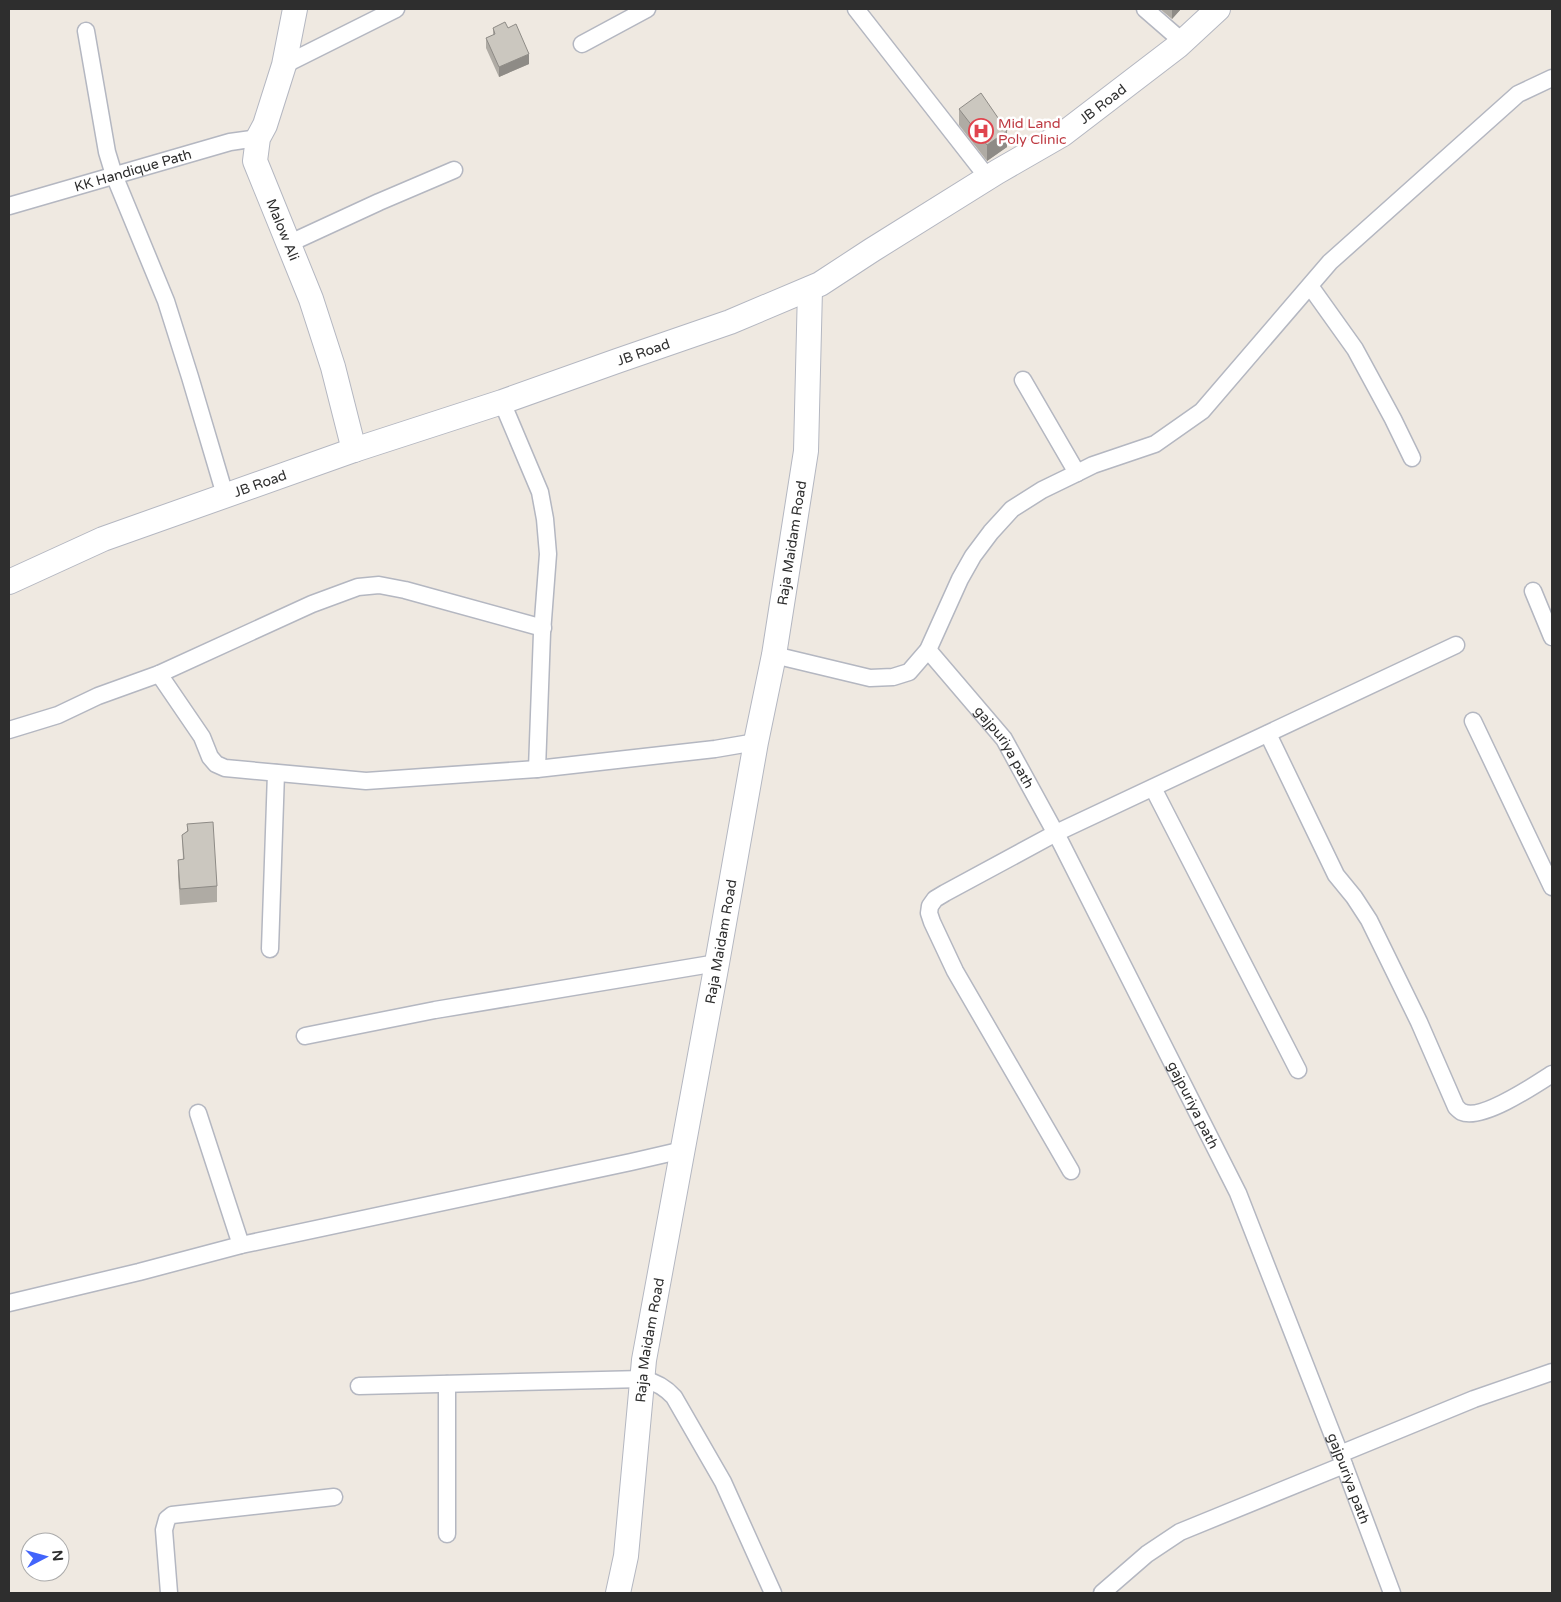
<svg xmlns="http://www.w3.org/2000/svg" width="1561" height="1602" viewBox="0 0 1561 1602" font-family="'Varela Round',sans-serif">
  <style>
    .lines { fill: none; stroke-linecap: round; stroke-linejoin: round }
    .street-casing { stroke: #b4b7c1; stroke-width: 19 }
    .secondary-casing { stroke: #b4b7c1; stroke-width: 26 }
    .street { stroke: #fff; stroke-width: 16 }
    .secondary { stroke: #fff; stroke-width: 24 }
    .wall { fill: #afaba4 }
    .shaded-wall { fill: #8e8b86 }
    .building { fill: #cbc7bf; stroke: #8e8b86 }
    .labels { text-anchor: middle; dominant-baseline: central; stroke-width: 5; stroke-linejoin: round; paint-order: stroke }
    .street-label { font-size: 14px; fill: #2e2e2e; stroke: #fff }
    .health-label { font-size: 14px; fill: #be3a42; stroke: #fff; text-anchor: start }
  </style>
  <rect width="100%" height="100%" fill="#efe9e1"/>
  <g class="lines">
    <defs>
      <g id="street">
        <path d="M856,9l132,169"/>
        <path d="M1145,9l38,33"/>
        <path d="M86,31l21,121 7,23 52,126 24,76 35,118"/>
        <path d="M582,44l65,-35"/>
        <path d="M284,65l112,-56"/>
        <path id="s1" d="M9,206l221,-64 28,-4"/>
        <path d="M288,244l91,-42 75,-32"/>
        <path d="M1310,286l45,63 38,70 19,39"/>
        <path d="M1023,380l54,93"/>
        <path d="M502,402l38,90 5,27 3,35 -6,79 -5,136"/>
        <path d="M1533,591l19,46"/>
        <path id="s2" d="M928,650l76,89 57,104 177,350 102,261 52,139"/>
        <path d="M774,655l96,23 23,-1 16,-5 19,-22 32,-71 13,-23 18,-24 21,-23 30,-19 35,-17 16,-8 62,-21 47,-33 128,-149 188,-168 34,-16"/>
        <path d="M159,674l43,63 8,20 6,7 9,4 141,13 171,-12 178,-20 41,-7"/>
        <path d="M1473,721l79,166"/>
        <path d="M9,730l49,-15 40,-19 61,-22 153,-70 46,-17 21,-2 26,5 138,38"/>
        <path d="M1268,734l68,141 18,22 15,23 50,102 37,85c2,2 4,4 6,5 19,9 73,-27 90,-38"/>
        <path d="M1153,788l145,282"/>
        <path d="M270,949l6,-176"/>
        <path d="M305,1036l130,-26 282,-47"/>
        <path d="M198,1113l43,132"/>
        <path d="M1071,1171l-116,-200 -23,-49 -3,-9 1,-7 5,-7 10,-6 111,-60 400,-188"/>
        <path d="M9,1303l130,-31 102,-27 390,-83 52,-12"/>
        <path d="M447,1384v150"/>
        <path d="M359,1386l284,-7c13,3 22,8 31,18l49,85 50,111"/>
        <path d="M1340,1454l134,-55 78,-27"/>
        <path d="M169,1593l-5,-63 3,-11 5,-4 162,-18"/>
        <path d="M1102,1593l45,-39 33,-22 164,-67"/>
      </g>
      <g id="secondary">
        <path id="s3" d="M295,9l-11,56 -19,60 -7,13 -3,23 56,138 22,68 21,83"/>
        <path id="s4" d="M9,582l94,-43 251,-89 148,-48 115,-41 113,-39 90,-38 52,-34 125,-78 66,-38 115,-88 40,-37"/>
        <path id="s5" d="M618,1593l8,-37 18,-196 73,-397 39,-221 18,-87 32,-204 4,-162"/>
      </g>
    </defs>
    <use href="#street" class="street-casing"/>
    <use href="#secondary" class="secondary-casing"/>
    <use href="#street" class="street"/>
    <use href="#secondary" class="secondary"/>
  </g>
  <path class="wall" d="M1160,9h21l-9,10z
    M493,28h15l21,36 -30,13 -13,-29v-10l7,-3z
    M959,109l48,38 -20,14 -28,-36z
    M187,824l30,62v16l-37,3 -2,-29v-16l5,-1 -1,-24 5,-4z"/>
  <path class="shaded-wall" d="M1172,9h9l-9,10z
    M529,54v10l-30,13v-10z
    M1007,131v16l-20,14v-16z"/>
  <path class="building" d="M505,22l3,6 8,-4 13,30 -30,13 -13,-29 9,-4 -2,-6z
    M981,93l26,38 -20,14 -28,-36z
    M213,822l4,64 -37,3 -2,-29 6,-1 -2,-24 6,-4 -1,-7z"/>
  <defs>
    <symbol id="hospital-ring" viewBox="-11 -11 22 22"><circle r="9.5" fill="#fff" stroke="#e0444e" stroke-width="1.5"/><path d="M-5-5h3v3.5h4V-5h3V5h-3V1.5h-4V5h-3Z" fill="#e0444e"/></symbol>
  </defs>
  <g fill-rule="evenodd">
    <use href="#hospital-ring" x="967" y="117" width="28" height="28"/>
  </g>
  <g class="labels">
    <g class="street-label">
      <text stroke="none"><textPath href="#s4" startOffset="1200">JB Road</textPath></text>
      <text stroke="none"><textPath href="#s1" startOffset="129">KK Handique Path</textPath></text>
      <text stroke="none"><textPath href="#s3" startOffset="232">Malow Ali</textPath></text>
      <text stroke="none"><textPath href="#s4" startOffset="675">JB Road</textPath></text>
      <text stroke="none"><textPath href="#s4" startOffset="270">JB Road</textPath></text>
      <text stroke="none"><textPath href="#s5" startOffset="1065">Raja Maidam Road</textPath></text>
      <text stroke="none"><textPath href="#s2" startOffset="124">gajpuriya path</textPath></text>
      <text stroke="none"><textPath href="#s5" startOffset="660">Raja Maidam Road</textPath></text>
      <text stroke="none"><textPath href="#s2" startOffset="529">gajpuriya path</textPath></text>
      <text stroke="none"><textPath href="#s5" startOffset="255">Raja Maidam Road</textPath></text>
      <text stroke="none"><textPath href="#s2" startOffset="934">gajpuriya path</textPath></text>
    </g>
    <g class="health-label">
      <text x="998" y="123">Mid Land<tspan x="998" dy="16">Poly Clinic</tspan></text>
    </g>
  </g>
  <rect width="1561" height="1602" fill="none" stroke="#2e2e2e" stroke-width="20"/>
  <g transform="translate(45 1557) rotate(84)"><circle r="24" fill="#ffffff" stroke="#ababab"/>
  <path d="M0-4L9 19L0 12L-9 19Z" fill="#4264fb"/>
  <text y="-8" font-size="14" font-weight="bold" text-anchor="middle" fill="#2e2e2e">N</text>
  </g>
</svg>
